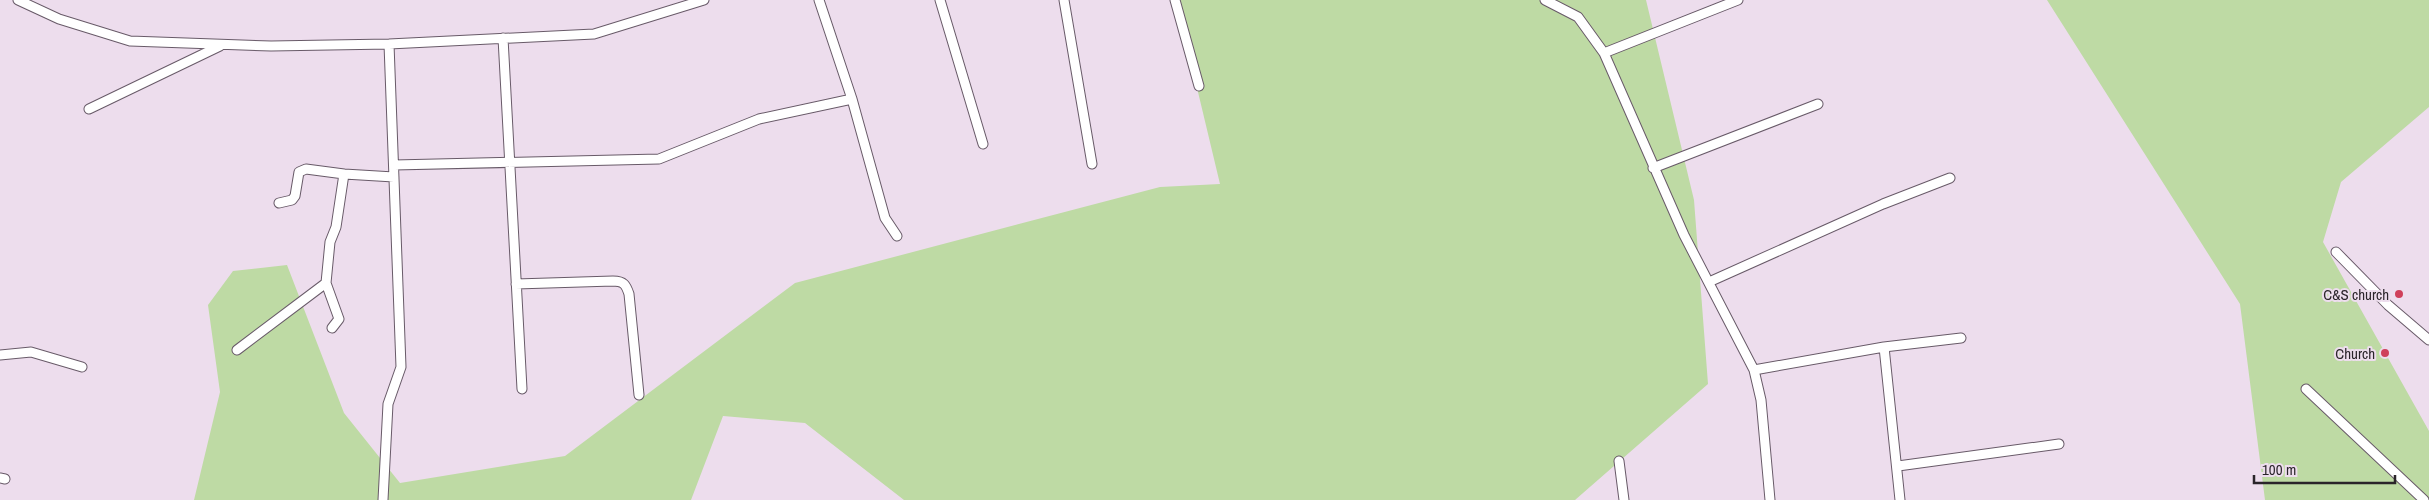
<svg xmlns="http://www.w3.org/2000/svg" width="2429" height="500" viewBox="0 0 2429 500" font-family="'Archivo Narrow',sans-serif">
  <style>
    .green { fill: #bedaa4 }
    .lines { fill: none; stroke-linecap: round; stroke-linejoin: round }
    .minor-casing { stroke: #685a68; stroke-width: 11 }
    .minor { stroke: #fff; stroke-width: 9 }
    .poi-dot { fill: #cf3f5a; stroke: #eddded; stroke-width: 2 }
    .labels { text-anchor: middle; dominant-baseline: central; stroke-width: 4; stroke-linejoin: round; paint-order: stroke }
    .poi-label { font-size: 15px; fill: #2a242a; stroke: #eddded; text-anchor: end }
  </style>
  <rect width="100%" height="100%" fill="#eddded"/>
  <path class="green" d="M1176,0h470l48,200 14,184 -133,116h-671l-99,-77 -82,-7 -32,84h-497l26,-108 -12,-87 25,-34 54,-6 57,148 56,70 165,-27 230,-173 365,-96 60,-3z
    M2047,0h382v107l-88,75 -18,60 106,189v69h-164l-25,-196z"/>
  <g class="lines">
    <defs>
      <path id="minor" d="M18,0l41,19 71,22 141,5 118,-2 205,-10 110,-34
        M819,0l33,99 33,119 12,18
        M940,0l43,144
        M1064,0l28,164
        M1175,0l24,86
        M1545,0l33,17 26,36 80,182 70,135 7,30 9,100
        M503,38l19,351
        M1604,53l134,-53
        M89,109l131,-63
        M394,165l265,-6 100,-40 93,-20
        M1653,168l165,-64
        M279,203l13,-3 3,-4 4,-24 7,-3 38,5
        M2336,252l52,53 41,35
        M1709,282l174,-78 67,-26
        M326,283l13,36 -7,9
        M516,284l97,-3c11,0 13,4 16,13l10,101
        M1884,347l16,153
        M237,350l89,-67 4,-41 6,-15 8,-53 50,3
        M0,355l31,-3 51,15
        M1754,370l130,-23 77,-9
        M2306,389l118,111
        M1619,461l5,39
        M1898,466l161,-22
        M0,478l5,1
        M383,500l5,-96 13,-37 -12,-323"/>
    </defs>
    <use href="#minor" class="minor-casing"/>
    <use href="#minor" class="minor"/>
  </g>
  <g class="poi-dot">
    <circle cx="2399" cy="294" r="5"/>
    <circle cx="2385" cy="353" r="5"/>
  </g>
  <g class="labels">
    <g class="poi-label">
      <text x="2389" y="294">C&amp;S church</text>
      <text x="2375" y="353">Church</text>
    </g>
  </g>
  <path d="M2254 475v8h141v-8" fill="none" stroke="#2a242a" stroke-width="2.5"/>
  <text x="2262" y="475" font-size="15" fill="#2a242a" stroke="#eddded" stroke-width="4" paint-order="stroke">100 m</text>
</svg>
